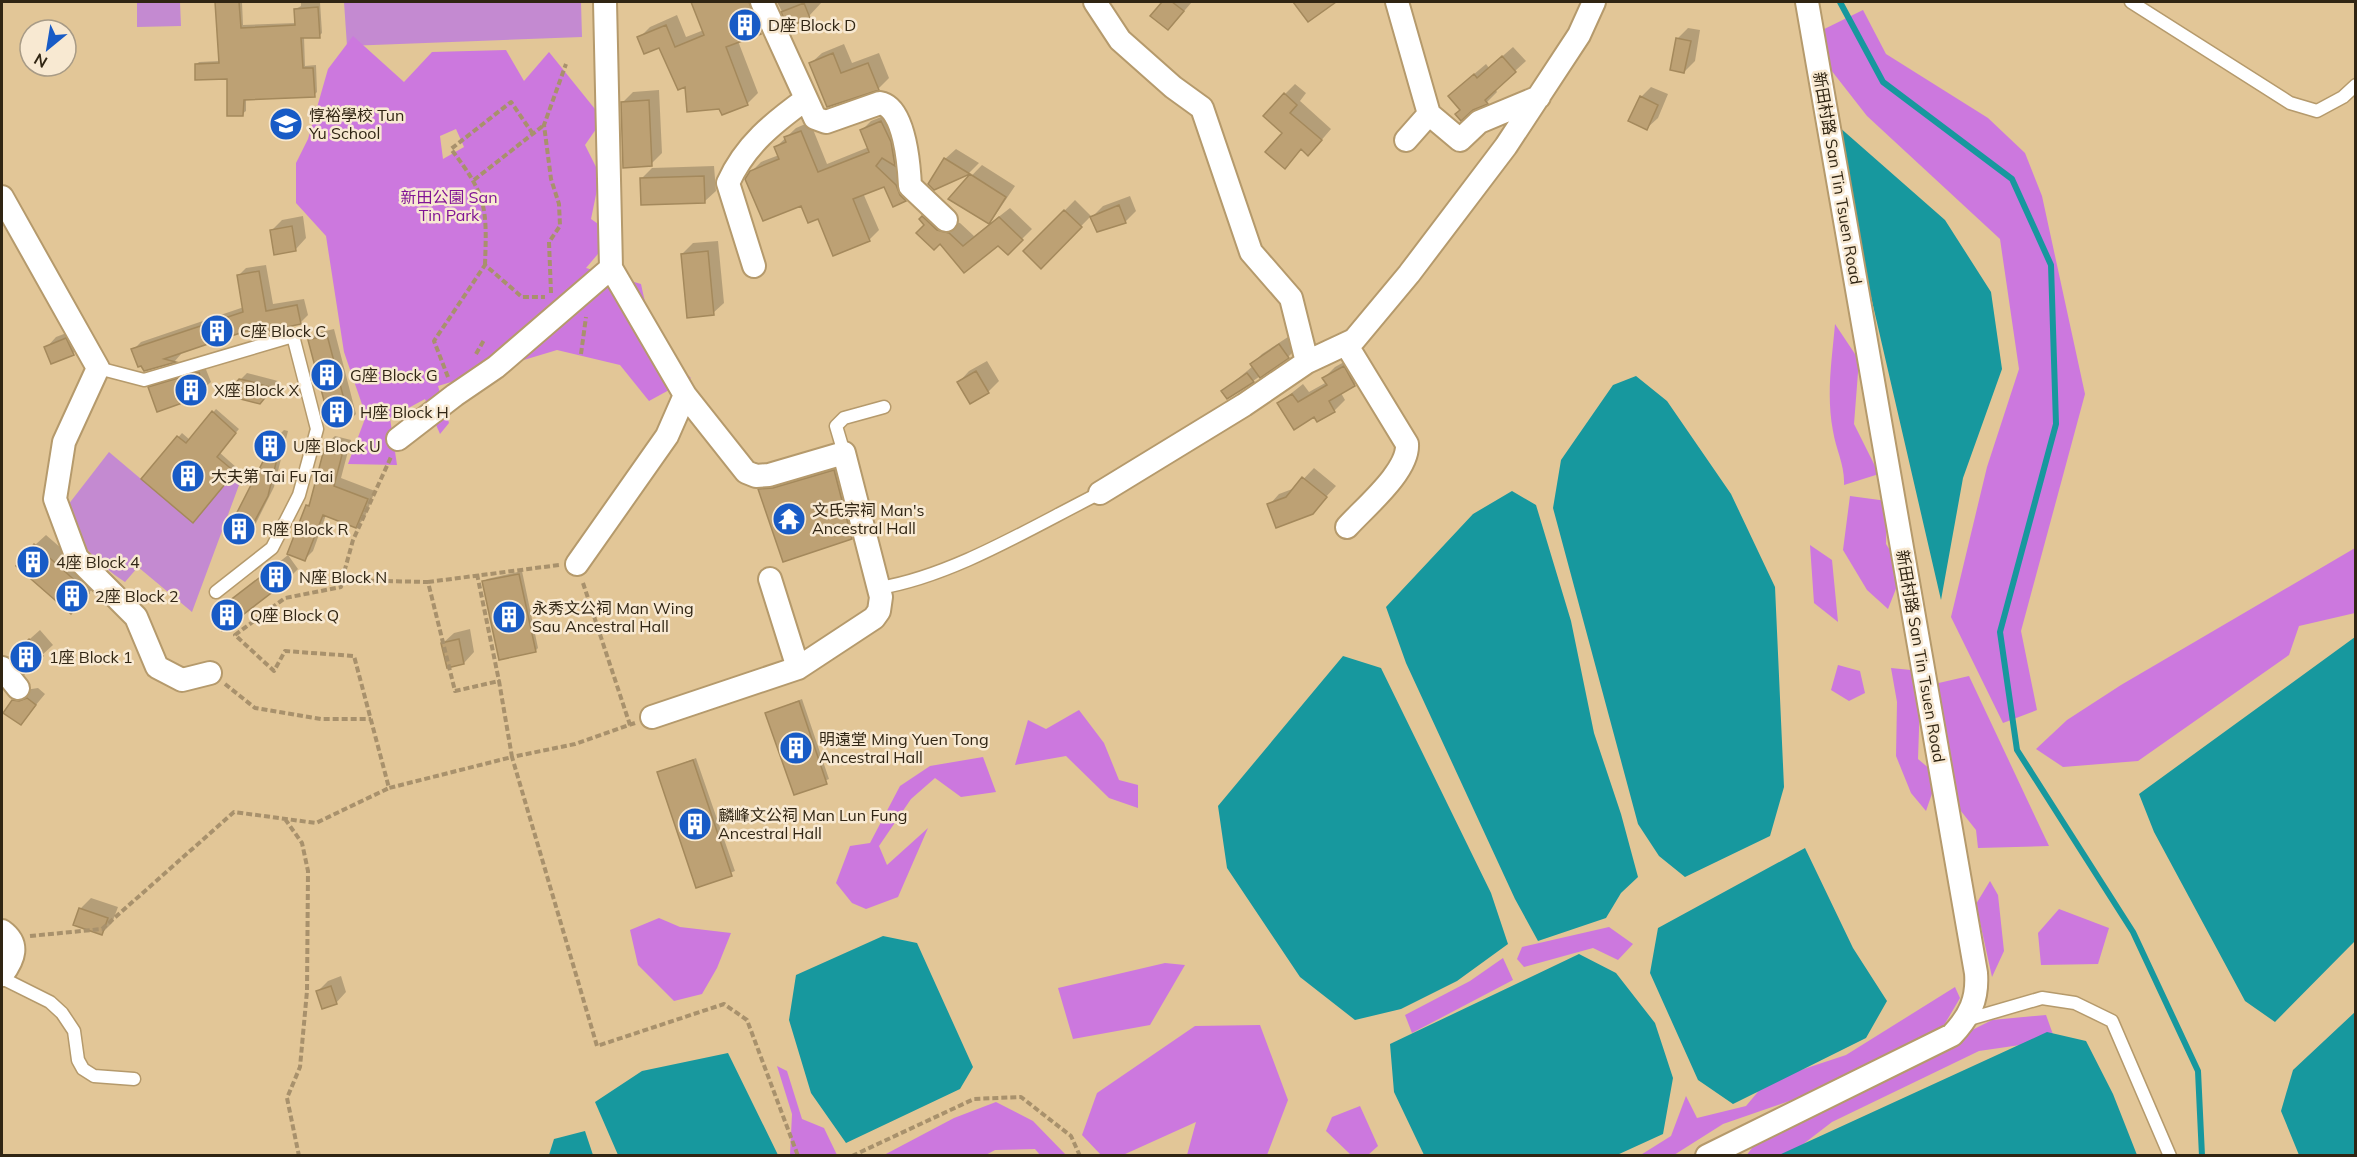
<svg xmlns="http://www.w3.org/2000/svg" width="2357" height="1157" viewBox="0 0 2357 1157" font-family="Mulish,'Noto Sans SC',sans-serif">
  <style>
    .green { fill: #c48ad1 }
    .forest { fill: #cc78de; fill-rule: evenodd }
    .water { fill: #17989e }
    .shadow { fill: #0003 }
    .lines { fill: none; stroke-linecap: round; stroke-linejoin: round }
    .stream { stroke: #17989e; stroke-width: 6 }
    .building { fill: #bda174; stroke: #a4895c; stroke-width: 1.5 }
    .lane-casing { stroke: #b59a6c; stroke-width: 15 }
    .street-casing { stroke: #b59a6c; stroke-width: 26 }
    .path { stroke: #a8916c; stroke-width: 4; stroke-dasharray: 6 3; stroke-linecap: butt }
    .lane { stroke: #fff; stroke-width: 12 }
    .street { stroke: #fff; stroke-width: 22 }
    .labels { text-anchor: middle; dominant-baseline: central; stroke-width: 5; stroke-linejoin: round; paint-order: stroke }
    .poi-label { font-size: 16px; fill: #302513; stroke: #f8e9d2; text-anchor: start }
    .street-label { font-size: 16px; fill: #302513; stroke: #f8e9d2 }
    .park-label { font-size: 16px; fill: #801395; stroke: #f8e9d2 }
  </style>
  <rect width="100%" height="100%" fill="#e2c697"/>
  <path class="green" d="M137,2h43l1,24 -44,1z
    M344,2h237l1,35 -235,9z
    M109,452l84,71 42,-51 7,5 -50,135 -54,-45 -13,15c-31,-21 -50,-40 -57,-77z"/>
  <path class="forest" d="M1863,10l23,44 102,64 37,35 17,43 43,198 -64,237 16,79 -34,13 -52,-106 36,-150 32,-98 -19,-130 -133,-123 -61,-78z
    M353,36l51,46 28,-30 74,-2 18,31 25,-29 54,67 -18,26 15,30 -9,44 23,16 -28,33 55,16c9,43 17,63 50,94l-42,23 -29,-36 -63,-15 -119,36 11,37 -9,11 -15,-35 -35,19 7,47 -49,-1 18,-48 -22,-64 -18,-116 -30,-33v-40l12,-24 20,-70zM456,129l8,18 -21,12 -3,-23z
    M1835,324l24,36 -5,64 25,50 -35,11c1,-20 -8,-35 -11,-54 -7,-36 -1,-72 2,-107z
    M1850,496l37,5 -1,43 17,27 -15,38 -21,-19 -24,-40z
    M1810,545l22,15 6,62 -24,-19z
    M2355,548v65l-56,13 -10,29 -151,106 -75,6 -27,-18 31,-29 54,-35z
    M1838,665l22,6 5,22 -16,8 -18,-11z
    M1891,668l30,3 -3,88 20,17 -12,35 -15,-18 -15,-37 1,-54z
    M1969,676l80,170 -71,2 -2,-18 -27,-34 -19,-111z
    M1079,710l25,33 15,37 19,5v23l-29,-10 -43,-42 -51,9 13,-45 18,9z
    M983,757l13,35 -35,5 -26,-19 -24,21 -32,47 8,19 41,-37 -30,69 -32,12 -14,-6 -16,-20 14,-37 20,-3 30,-57 30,-20z
    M1990,881l8,14 6,56 -12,26 -16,-73z
    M2059,909l50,19 -11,36 -57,1 -3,-32z
    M659,918l21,9 51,6 -14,35 -15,26 -28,7 -36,-36 -8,-35z
    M1609,927l24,17 -15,16 -25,-12 -69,19 -7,-8 5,-12z
    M1503,958l10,22 -101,53 -7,-18 65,-34z
    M1165,963l20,2 -35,60 -77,14 -15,-51z
    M1955,987l5,11 -17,29 -142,70 -78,27 -49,31 -35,1 32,-20 15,-40 11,22 49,-12 21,-25 79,-26z
    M2046,1015l9,25 -76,11 -147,71 -43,33 -43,1 15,-20 231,-116z
    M1260,1025l28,75 -21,55h-80l9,-33 -73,33h-22l-19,-20 15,-42 98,-67z
    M777,1066l10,5 15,48 22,9 13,27h-47l2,-41z
    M996,1102l37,19 33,34h-26l-5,-6 -40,1 -11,6 -100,-1 70,-37z
    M1360,1106l18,40 -10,9h-17l-25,-24 6,-14z"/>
  <path class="water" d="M1830,119l115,101 46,72 11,77 -39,109 -22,122z
    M1636,376l31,25 64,93 44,93 9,200 -14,49 -85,41 -26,-21 -21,-32 -85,-316 8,-48 52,-75z
    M1512,491l24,14 35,116 23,112 27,81 17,63 -17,16 -15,25 -68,23 -23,-42 -109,-236 -20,-56 87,-93z
    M2355,637v304l-80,81 -30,-21 -91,-169 -15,-38z
    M1343,656l38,12 110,225 17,51 -51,37 -56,28 -46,11 -55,-43 -73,-109 -9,-62z
    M1805,848l48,100 34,53 -21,37 -133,66 -35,-24 -48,-107 8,-45z
    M883,936l34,7 56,124 -13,22 -114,54 -35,-50 -22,-73 7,-45z
    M1579,954l37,19 39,50 18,55 -10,56 -46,21h-193l-30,-63 -4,-48z
    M2355,1012v143h-56l-18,-44 12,-41z
    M2047,1032l39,9 27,53 24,61h-358z
    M728,1053l50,102h-160l-23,-53 47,-31z
    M585,1131l8,24h-44l5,-16z"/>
  <path class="shadow" d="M217,2h25l1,23 53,-2v-14l5,-3v-4h19l2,31 -3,3 -15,1 1,29 11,-1 1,27 -3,3 -68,3v13l-4,3 -14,-36 -32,-13 3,-3 21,-1z
    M693,2h69l9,20 -10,10 -23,9 20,52 -11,11 -27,3 -33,-23 -27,-38 -21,-8 11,-11 27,-12 9,22 18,-7z
    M777,2h45l-13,14 -20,9z
    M1164,2h28l-14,16 -25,-2z
    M1295,2h38l-25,18z
    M1688,28l12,2 -5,31 -11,11 -7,-33z
    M844,44l8,19 27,-10 10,25 -11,11 -67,-26 11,-10z
    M1513,47l13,14 -31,28 2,3 -10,10 -26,8 -1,-24 26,-22 3,4z
    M1295,84l11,9 -6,8 31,28 -12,14 -17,5 -7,8 -11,-23 1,-39z
    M1651,87l17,7 -10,24 -11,10 -6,-31z
    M659,90l3,63 -11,11 -29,-61 11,-11z
    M891,113l13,42 -10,10 11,10 10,16 -9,9 -12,5 -9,-20 -22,8 16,37 -10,10 -50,-23 -68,-45 10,-10 18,-7 -3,-8 20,-19 14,-6 17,42 42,-17 -8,-16 10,-10z
    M956,149l23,14 -10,10 -35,15 11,-29z
    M982,165l33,21 -25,37 -40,-25z
    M714,166l2,25 -11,10 -64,-22 11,-11z
    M1130,196l6,15 -10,10 -29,9 -5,-13 11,-11z
    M1075,200l16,16 -50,51 -16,-16z
    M934,206l14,14 12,3 14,13 36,-28 22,21 -24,24 -10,-9 -34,27 -43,-52z
    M303,216l3,22 -10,11 -24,-19 10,-10z
    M718,241l6,62 -11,10 -31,-59 11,-11z
    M266,265l7,39 31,-5 4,16 -8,8 -50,5 -74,25 5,1 -6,7 -30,9 -12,-20 8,-8 103,-35 -6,-31 8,-8z
    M77,329l7,14 -11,10 -27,-5 10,-11z
    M334,329l22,85 -7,7 -39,-81 7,-7z
    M1291,335l8,11 -11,11 -35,24 -30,10 30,-25 -1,-2 10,-10z
    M1355,356l10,19 -11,10 -13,8 4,7 -11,11 -19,4 -36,-12 24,-19 6,8 18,-10 -3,-4 11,-11z
    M987,361l12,20 -11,11 -29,-10 10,-11z
    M205,367l6,15 -7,6 -10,-2v7l-7,7 -37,-12 7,-7z
    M247,373l31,8 -12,14 -26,-15z
    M216,409l23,20 -20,23 18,16 -40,49 -54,-38 39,-46 8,7z
    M284,430l4,1 -14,56 -25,50 -7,6 35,-106z
    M335,436l16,4 -10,38 34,13 -11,28 -8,8 -30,-12 -13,36 -8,8 2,-53 5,-5 15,-58z
    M837,468l17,66 -3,3 -91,-47z
    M1314,468l22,18 -24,26 -43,-7 10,-11 16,-6z
    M46,535l53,46 -17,20 -47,-56z
    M288,555l10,14 -7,7 -78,39z
    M522,571l16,77 -3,3 -51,-69 3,-3z
    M470,629l4,23 -10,11 -21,-20 11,-10z
    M40,630l13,15 -11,10 -20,-9z
    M38,688l7,6 -24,29 -7,-22 11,-11z
    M802,699l27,80 -34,14 -28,-80z
    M696,758l39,113 -38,15 -39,-113z
    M91,898l27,9 -6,16 -10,10 -22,-24z
    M341,976l5,16 -10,11 -18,-12 10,-10z"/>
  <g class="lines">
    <path class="stream" d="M1840,2l43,80 129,97 39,86 5,159 -56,208 17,118 116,182 65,139 4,85"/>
  </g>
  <path class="building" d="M215,2h24l2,26 54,-3 -1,-16 24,-2 2,31h-19l2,30h10l2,29 -71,3 -1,16h-16v-37l-32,1v-16l24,-1z
    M691,2h58l12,32 -35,13 22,58 -26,10 -3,-6 -32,3 -2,-25 -7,3 -19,-42 -15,6 -7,-17 29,-12 9,22 29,-12z
    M1162,2h10l12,9 -16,19 -18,-14z
    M1293,2h43l-28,20z
    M804,3l6,15 -22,9 -7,-15z
    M1676,38l15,3 -7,32 -14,-3z
    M833,53l8,20 27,-10 11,27 -52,17 -18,-44z
    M1502,56l14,16 -31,28 3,4 -15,6 -12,11 -6,-7 5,-4 -12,-14 26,-22 3,4z
    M1284,93l13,12 -7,8 32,27 -14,16 -7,-7 -16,20 -20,-17 17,-19 -19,-17z
    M1640,96l18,9 -11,25 -19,-9z
    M649,100l3,66 -29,2 -2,-66z
    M881,121l10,21 4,24 -13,-8 -6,8 20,19 4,10 6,6 -13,6 -9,-20 -31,12 17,42 -37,15 -15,-37 -10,4 -7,-17 -38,15 -18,-42 5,-8 29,-12 -5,-12 12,-5 -2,-5 17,-6 17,41 51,-20 -9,-22z
    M944,158l26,16 -36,16 -6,-6z
    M970,174l36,23 -17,27 -41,-25z
    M704,176l1,27 -64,2 -1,-27z
    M1119,205l7,18 -29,9 -7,-15z
    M1064,210l18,17 -41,42 -18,-18z
    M922,216l15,14 12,3 14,13 36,-29 24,23 -15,15 -10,-9 -34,27 -24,-29 -6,6 -18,-17 8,-8 -5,-6z
    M292,226l4,25 -22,4 -4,-25z
    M708,251l6,64 -27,3 -6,-64z
    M259,271l7,40 31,-6 4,19 -51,11 -1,-5 -85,29 12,3 -32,9 -3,-5 -3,1 -7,-18 112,-37 -6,-37z
    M327,335l23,87 -19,5 -23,-87z
    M66,338l8,17 -23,9 -7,-17z
    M1279,344l10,14 -29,20 -10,-14z
    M1344,366l11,20 -26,15 6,11 -18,10 -3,-5 -20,13 -17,-27 15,-9 6,8 29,-17 -5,-7z
    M976,371l13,22 -19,11 -13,-22z
    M199,372l5,18 -28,-8 12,11v8l-31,11 -9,-25z
    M1247,373l7,9 -27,17 -6,-8z
    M239,379l10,2 24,7 -13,16 -35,-9z
    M212,411l24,22 -19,24 18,15 -42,51 -52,-44 36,-43 9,7z
    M276,436l6,2 -14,58 -26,49 -17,-9z
    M326,442l18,5 -10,39 34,13 -12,29 -33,-13 -18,46 -18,-7 19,-49 3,1z
    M834,470l18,69 -69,23 -25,-73 15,-1z
    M1302,477l25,20 -14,17 -37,14 -9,-24 19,-7z
    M34,544l55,49 -18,21 -55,-48z
    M281,561l11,16 -70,54 -11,-16z
    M519,574l17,78 -37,8 -17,-79z
    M29,639l14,17 -19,18 -15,-17z
    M459,639l5,25 -17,4 -6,-25z
    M27,698l9,7 -15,20 -18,-12 9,-13 7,1z
    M799,701l28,83 -33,11 -29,-82z
    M693,760l39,116 -36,12 -39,-116z
    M79,908l29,10 -6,17 -29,-10z
    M331,986l6,18 -15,5 -6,-18z"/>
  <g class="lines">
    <defs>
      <path id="lane" d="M2131,2l159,101 27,8 26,-14 13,-12
        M98,368l46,12 149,-44 24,93 -18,66 -27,53 -56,44
        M844,453l-8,-27 8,-8 40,-11
        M879,588c74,-12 153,-61 221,-95
        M2,978l48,24 12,11 12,18 4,29 5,9 11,7 40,3
        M1966,1020l76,-22 33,5 37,18 58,135"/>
      <path id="street" d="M605,2l6,266 74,127 61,77 10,4 13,-1 75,-22 37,144 -2,14 -5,7 -76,50 -146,49
        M762,2l53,116 11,4 54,-19c25,4 29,63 30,83l36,34
        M1095,2l25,38 53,47 29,21 49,144 40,46 16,64
        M1397,2l32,112 -23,26
        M1429,114l31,26 19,-18 60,-25
        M2,197l96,171 -34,74 -9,57 22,59 59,59 21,50 25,13 28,-7
        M754,266l-26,-83c17,-38 45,-60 78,-84
        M1346,344l61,100c2,27 -42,63 -60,83
        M398,439l57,-44 41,-28 115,-99
        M1100,493l144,-88 63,-43 47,-22 55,-66 97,-128 73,-111 15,-33
        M577,564l90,-128 18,-41
        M770,579l28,89
        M2,668l16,20
        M2,931c18,13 12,28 0,44
        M1707,1156l245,-121c18,-19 26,-36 24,-62l-169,-971"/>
    </defs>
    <use href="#lane" class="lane-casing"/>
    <use href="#street" class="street-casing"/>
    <path class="path" d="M474,180l70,-55
      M485,265c2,-58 2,-69 -34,-116l60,-47 22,32
      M551,293l-2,-51 11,-16 -1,-22 -8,-25 -7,-54 22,-61
      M476,354l8,-14
      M581,354l5,-37
      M448,377l-14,-36 51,-76 37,32h23
      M477,574l22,107
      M342,580l86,2 27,109 44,-10 13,76 -123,31 -35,-132 -69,-5 -11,20 -39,-36 50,-37 56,-11z
      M342,580l11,-40 38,-83
      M428,582l131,-17
      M583,583l47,142
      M225,684l30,24 66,11h50
      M635,723l-60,21 -63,13 85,289 127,-42 23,16 51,136
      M285,819l17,24 6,28 -1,120 -7,76 -13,31 12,58
      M30,936l72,-7 132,-117 82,11 73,-35
      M852,1156l122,-57 47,-2 50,39 9,20"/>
    <use href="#lane" class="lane"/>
    <use href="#street" class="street"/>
  </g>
  <defs>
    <symbol id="building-disc" viewBox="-11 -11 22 22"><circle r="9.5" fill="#185bc6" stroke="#f8e9d2"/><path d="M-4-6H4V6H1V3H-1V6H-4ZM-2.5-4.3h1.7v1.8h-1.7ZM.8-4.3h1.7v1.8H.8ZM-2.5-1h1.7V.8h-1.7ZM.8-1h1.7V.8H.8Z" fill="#fff"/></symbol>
    <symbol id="school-disc" viewBox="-11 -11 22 22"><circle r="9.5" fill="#185bc6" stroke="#f8e9d2"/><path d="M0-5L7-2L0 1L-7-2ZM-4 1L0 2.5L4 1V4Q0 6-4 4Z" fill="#fff"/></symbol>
    <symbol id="temple-disc" viewBox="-11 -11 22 22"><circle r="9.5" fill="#185bc6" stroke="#f8e9d2"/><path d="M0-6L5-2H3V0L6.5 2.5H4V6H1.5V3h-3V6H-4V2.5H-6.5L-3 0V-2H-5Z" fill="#fff"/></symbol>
  </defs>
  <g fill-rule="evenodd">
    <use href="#building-disc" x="726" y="6" width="38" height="38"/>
    <use href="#school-disc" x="267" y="105" width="38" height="38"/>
    <use href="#building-disc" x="198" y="312" width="38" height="38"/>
    <use href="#building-disc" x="308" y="356" width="38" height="38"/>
    <use href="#building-disc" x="172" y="371" width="38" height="38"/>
    <use href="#building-disc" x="318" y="393" width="38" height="38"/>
    <use href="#building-disc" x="251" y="427" width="38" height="38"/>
    <use href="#building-disc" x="169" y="457" width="38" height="38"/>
    <use href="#temple-disc" x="770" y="500" width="38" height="38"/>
    <use href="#building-disc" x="220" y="510" width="38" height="38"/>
    <use href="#building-disc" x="14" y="543" width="38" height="38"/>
    <use href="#building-disc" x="257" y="558" width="38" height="38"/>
    <use href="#building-disc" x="53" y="577" width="38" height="38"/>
    <use href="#building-disc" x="208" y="596" width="38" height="38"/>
    <use href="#building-disc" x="490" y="598" width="38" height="38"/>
    <use href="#building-disc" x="7" y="638" width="38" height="38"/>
    <use href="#building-disc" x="777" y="729" width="38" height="38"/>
    <use href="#building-disc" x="676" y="805" width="38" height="38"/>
  </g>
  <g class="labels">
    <g class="poi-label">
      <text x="768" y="25">D座 Block D</text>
      <text x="309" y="115">惇裕學校 Tun<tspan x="309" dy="18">Yu School</tspan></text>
      <text x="240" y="331">C座 Block C</text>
      <text x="350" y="375">G座 Block G</text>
      <text x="214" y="390">X座 Block X</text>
      <text x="360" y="412">H座 Block H</text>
      <text x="293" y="446">U座 Block U</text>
      <text x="211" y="476">大夫第 Tai Fu Tai</text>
      <text x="812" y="510">文氏宗祠 Man's<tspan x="812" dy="18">Ancestral Hall</tspan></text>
      <text x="262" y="529">R座 Block R</text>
      <text x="56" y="562">4座 Block 4</text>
      <text x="299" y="577">N座 Block N</text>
      <text x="95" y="596">2座 Block 2</text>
      <text x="532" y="608">永秀文公祠 Man Wing<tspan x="532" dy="18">Sau Ancestral Hall</tspan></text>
      <text x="250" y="615">Q座 Block Q</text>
      <text x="49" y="657">1座 Block 1</text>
      <text x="819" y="739">明遠堂 Ming Yuen Tong<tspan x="819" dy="18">Ancestral Hall</tspan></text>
      <text x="718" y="815">麟峰文公祠 Man Lun Fung<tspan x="718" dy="18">Ancestral Hall</tspan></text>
    </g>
    <g class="street-label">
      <text transform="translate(1838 178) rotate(80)">新田村路 San Tin Tsuen Road</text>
      <text transform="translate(1921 656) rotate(80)">新田村路 San Tin Tsuen Road</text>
    </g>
    <g class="park-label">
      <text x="449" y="197">新田公園 San<tspan x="449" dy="18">Tin Park</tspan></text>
    </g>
  </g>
  <rect width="2357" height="1157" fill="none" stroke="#302513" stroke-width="6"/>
  <g transform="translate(48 48) rotate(210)"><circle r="28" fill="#f8e9d2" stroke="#a89b86" stroke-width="1.5"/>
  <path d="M0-4.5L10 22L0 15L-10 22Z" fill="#185bc6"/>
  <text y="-9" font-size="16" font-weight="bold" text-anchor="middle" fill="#302513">N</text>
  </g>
</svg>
